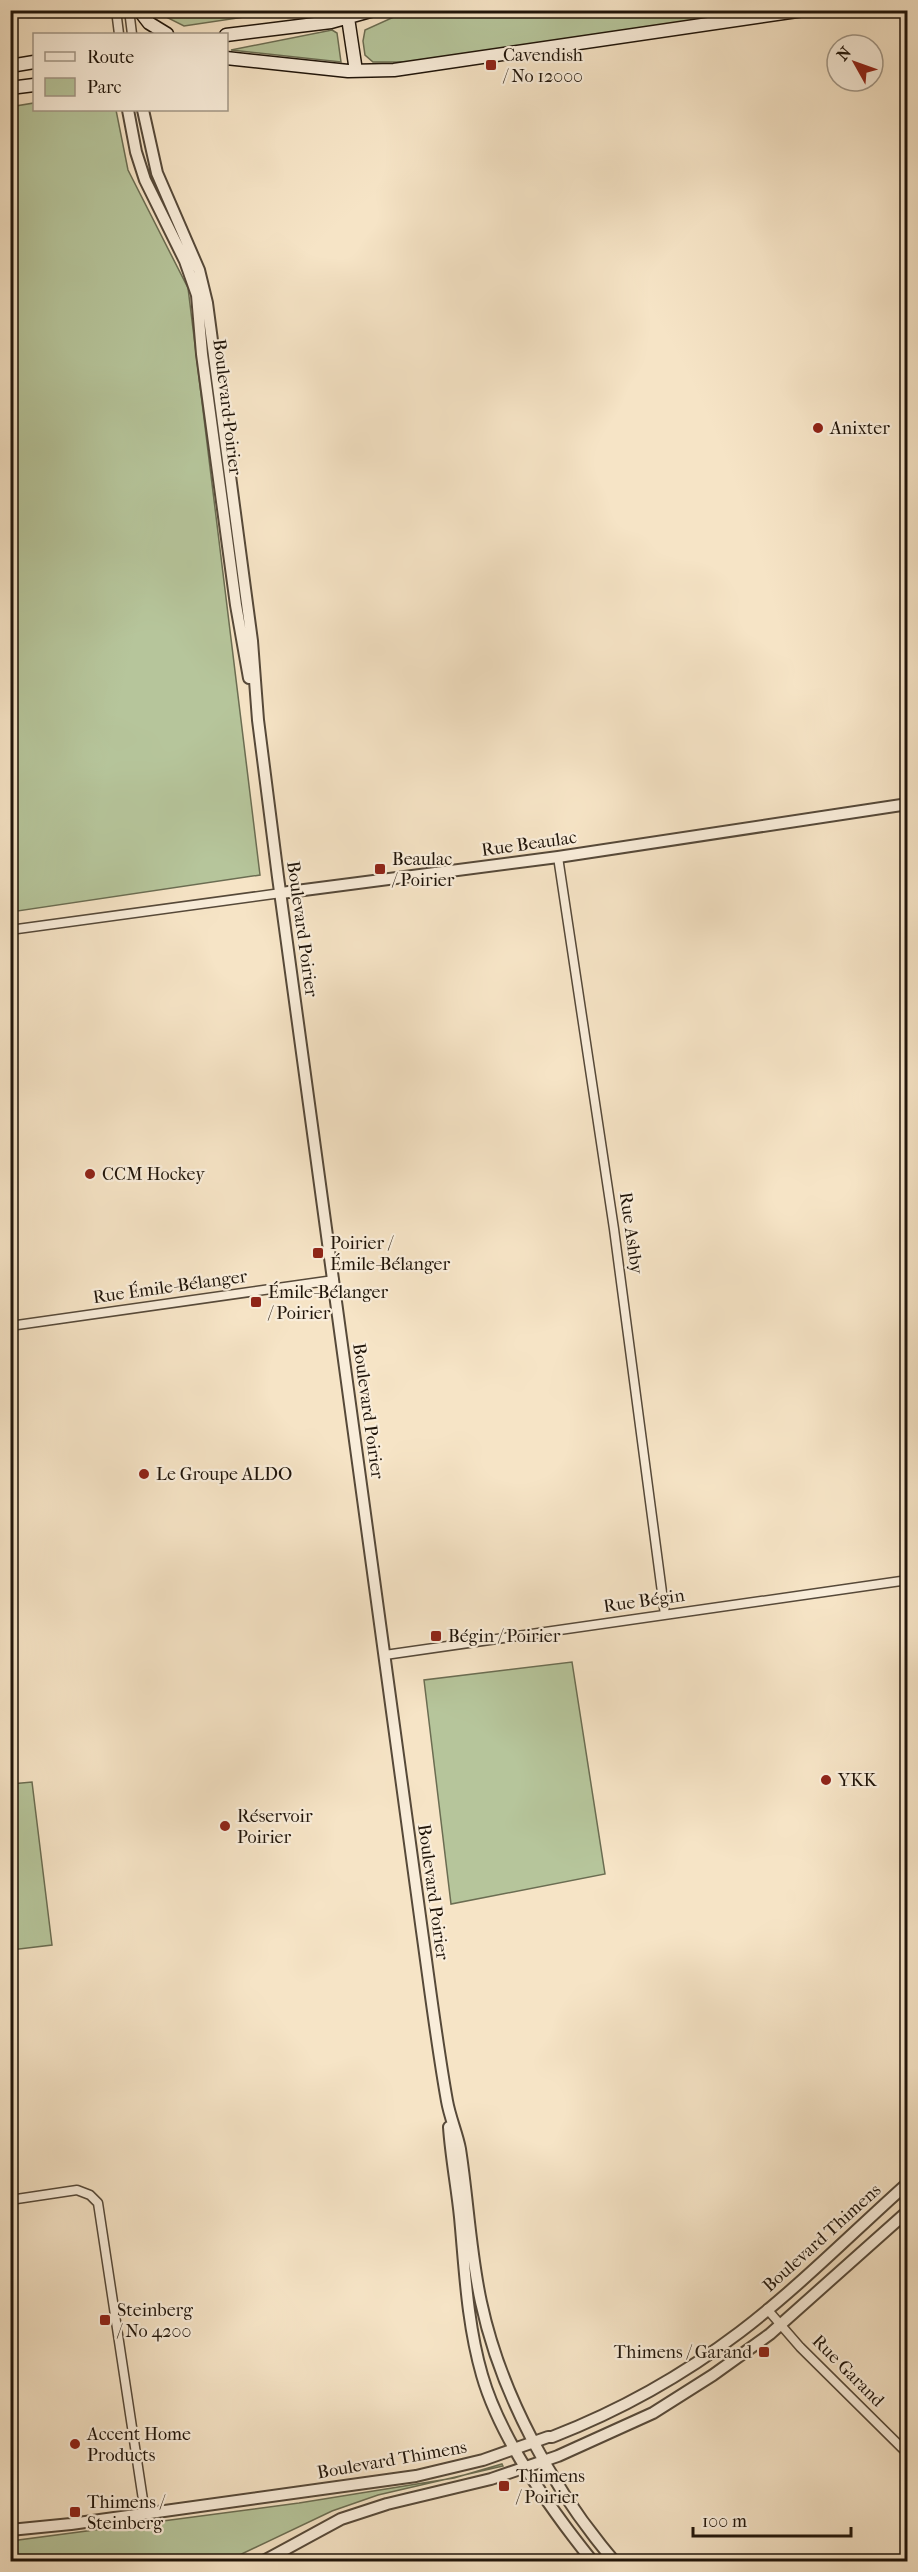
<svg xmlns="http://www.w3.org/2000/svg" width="918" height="2572" viewBox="0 0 918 2572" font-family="'IM FELL French Canon',serif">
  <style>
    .green { fill: #b6c59b; stroke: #6b6d52; stroke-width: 1.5 }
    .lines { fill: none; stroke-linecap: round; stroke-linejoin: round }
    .minor-casing { stroke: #564939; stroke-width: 11 }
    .tertiary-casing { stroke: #564939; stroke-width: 14 }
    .secondary-casing { stroke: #20150a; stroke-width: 15 }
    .minor { stroke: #f9edda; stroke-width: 8 }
    .tertiary { stroke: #f9edda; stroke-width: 10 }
    .secondary { stroke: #f9edda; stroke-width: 12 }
    .poi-dot { fill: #8f2418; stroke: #f9edda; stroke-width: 2 }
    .labels { text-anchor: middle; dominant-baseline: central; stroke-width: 4.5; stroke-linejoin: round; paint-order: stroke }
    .poi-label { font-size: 18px; fill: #20150a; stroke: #f9edda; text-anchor: start }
    .street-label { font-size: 18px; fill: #20150a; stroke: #f9edda }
  </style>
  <rect width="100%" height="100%" fill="#f6e4c6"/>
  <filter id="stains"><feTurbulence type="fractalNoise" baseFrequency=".00333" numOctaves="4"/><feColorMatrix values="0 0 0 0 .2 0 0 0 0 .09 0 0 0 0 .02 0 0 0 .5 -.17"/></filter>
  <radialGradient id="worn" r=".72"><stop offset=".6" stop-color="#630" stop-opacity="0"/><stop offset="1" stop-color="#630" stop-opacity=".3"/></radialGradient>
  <path class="green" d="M158,11h127l-101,15 -22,-11z
    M407,11h338l-5,3 -332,48h-35l-8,-7 -2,-14 2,-11z
    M332,30l5,3 4,29 -110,-12z
    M34,103v7h82l12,60 60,118 72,587 -249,37 -1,-805z
    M572,1662l33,212 -154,30 -27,-224z
    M32,1782l20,163 -41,5v-166z
    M502,2464l1,2 -125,29 -46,16 -105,50h-216v-20l288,-38 155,-25z"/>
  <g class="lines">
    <defs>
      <path id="minor" d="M116,10l3,24
        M129,10l3,24
        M558,857l56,372 51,386
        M10,930l271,-37
        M10,1326l324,-46
        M385,1655l523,-75
        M10,2200l67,-10 13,5 8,8 47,310
        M767,2309l33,38 108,107"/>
      <path id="tertiary" d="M128,110l8,42 9,28 40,81 12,34 5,59 34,251 13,73
        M143,110l14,63 42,97 8,33 45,338 6,79 20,157 144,1054c8,57 15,114 25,170 3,17 10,32 13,48 8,51 10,103 21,153 20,93 72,188 134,260
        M281,893l277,-36 350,-53
        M449,2127c2,30 8,60 11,90 5,53 7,106 22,158 18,63 70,136 111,187
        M10,2530l61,-6 345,-48 67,-16 65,-23h4c67,-26 130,-61 188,-105 59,-45 112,-99 168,-149
        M262,2562l79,-43 46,-15 104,-25 67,-23 95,-43 60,-38 57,-41 138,-123"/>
      <path id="secondary" d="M139,10l10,13 18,11
        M348,18l8,53
        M226,35l105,-13 43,-12
        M226,58l122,13 46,-1 410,-60
        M10,66l24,-4
        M10,88l24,-3"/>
    </defs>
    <use href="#minor" class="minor-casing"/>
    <use href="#tertiary" class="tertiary-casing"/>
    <use href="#secondary" class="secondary-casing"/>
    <use href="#minor" class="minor"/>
    <use href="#tertiary" class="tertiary"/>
    <use href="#secondary" class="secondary"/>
  </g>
  <g class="poi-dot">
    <rect x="485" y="59" width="12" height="12" rx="3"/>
    <circle cx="818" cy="428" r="6"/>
    <rect x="374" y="863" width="12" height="12" rx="3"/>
    <circle cx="90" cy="1174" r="6"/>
    <rect x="312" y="1247" width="12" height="12" rx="3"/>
    <rect x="250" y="1296" width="12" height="12" rx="3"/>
    <circle cx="144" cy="1474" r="6"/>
    <rect x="430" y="1630" width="12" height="12" rx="3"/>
    <circle cx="826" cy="1780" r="6"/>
    <circle cx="225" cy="1826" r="6"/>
    <rect x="99" y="2314" width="12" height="12" rx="3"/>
    <rect x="758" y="2346" width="12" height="12" rx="3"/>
    <circle cx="75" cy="2444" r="6"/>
    <rect x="498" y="2480" width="12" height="12" rx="3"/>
    <rect x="69" y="2506" width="12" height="12" rx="3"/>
  </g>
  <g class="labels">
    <g class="poi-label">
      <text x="503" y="55">Cavendish<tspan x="503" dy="21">/ No 12000</tspan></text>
      <text x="830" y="428">Anixter</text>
      <text x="392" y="859">Beaulac<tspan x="392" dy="21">/ Poirier</tspan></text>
      <text x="102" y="1174">CCM Hockey</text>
      <text x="330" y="1243">Poirier /<tspan x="330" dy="21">Émile-Bélanger</tspan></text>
      <text x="268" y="1292">Émile-Bélanger<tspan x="268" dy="21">/ Poirier</tspan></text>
      <text x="156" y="1474">Le Groupe ALDO</text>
      <text x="448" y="1636">Bégin / Poirier</text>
      <text x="838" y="1780">YKK</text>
      <text x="237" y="1816">Réservoir<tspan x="237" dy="21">Poirier</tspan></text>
      <text x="117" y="2310">Steinberg<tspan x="117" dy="21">/ No 4200</tspan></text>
      <text x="752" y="2352" text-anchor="end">Thimens / Garand</text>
      <text x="87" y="2434">Accent Home<tspan x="87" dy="21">Products</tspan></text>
      <text x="516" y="2476">Thimens<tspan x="516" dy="21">/ Poirier</tspan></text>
      <text x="87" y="2502">Thimens /<tspan x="87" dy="21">Steinberg</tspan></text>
    </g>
    <g class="street-label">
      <text transform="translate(227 407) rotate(83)">Boulevard Poirier</text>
      <text transform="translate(529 844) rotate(-8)">Rue Beaulac</text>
      <text transform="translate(302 929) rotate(82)">Boulevard Poirier</text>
      <text transform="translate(631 1233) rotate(82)">Rue Ashby</text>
      <text transform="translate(170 1287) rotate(-8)">Rue Émile-Bélanger</text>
      <text transform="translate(368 1411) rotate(82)">Boulevard Poirier</text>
      <text transform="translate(644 1601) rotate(-8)">Rue Bégin</text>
      <text transform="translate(433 1892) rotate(82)">Boulevard Poirier</text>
      <text transform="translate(822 2238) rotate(-42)">Boulevard Thimens</text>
      <text transform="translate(848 2371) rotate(45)">Rue Garand</text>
      <text transform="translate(392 2460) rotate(-10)">Boulevard Thimens</text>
    </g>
  </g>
  <rect width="918" height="2572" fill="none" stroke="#f6e4c6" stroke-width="36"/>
  <rect x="12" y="12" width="894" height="2548" fill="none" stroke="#20150a" stroke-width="3"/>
  <rect x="18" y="18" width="882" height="2536" fill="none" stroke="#20150a" stroke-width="1.5"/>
  <rect x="33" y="33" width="195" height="78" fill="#f9edda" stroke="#a29787" stroke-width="1.5"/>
  <rect x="45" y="52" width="30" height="9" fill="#f9edda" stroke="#a29787" stroke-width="1.5"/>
  <text x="87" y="63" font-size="18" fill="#20150a">Route</text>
  <rect x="45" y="78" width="30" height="18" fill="#b6c59b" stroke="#a29787" stroke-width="1.5"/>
  <text x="87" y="93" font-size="18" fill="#20150a">Parc</text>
  <g transform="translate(855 63) rotate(310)"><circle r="28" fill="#f9edda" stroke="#a29787" stroke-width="1.5"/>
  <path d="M0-4.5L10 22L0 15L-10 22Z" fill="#8f2418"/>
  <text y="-9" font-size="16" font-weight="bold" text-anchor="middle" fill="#20150a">N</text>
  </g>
  <path d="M693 2527v9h158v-9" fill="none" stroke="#20150a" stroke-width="3"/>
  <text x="702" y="2527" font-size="18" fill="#20150a" stroke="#f9edda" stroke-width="4.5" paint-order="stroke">100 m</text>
  <rect width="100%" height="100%" filter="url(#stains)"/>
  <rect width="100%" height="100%" fill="url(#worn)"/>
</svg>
